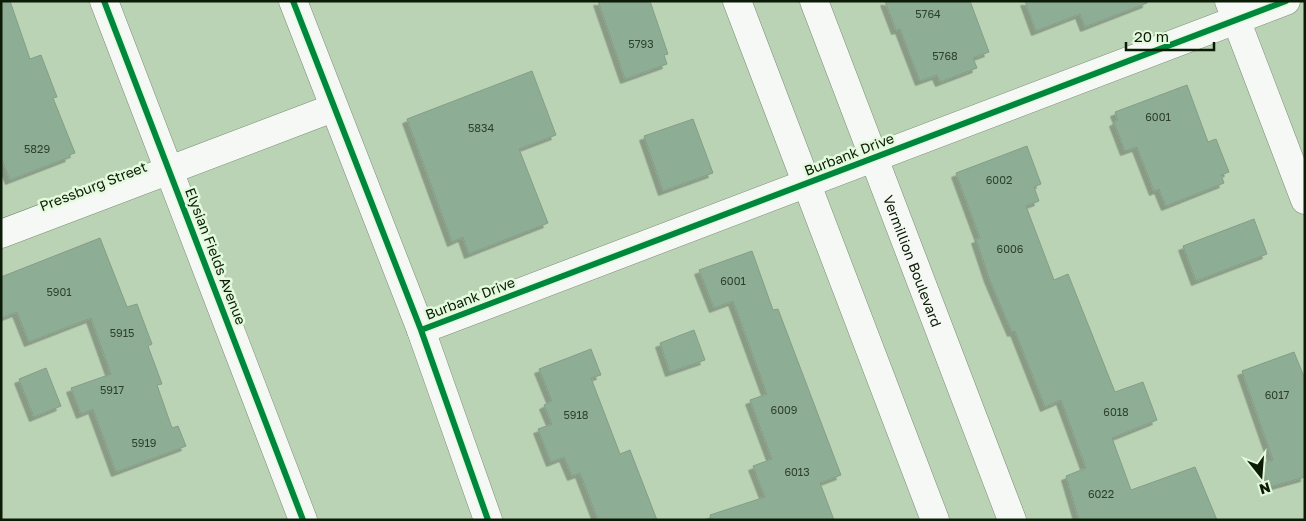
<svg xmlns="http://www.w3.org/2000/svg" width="1306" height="521" viewBox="0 0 1306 521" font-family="'Golos Text',sans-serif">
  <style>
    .building { fill: #8dad95; stroke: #859d88; filter: url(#shadow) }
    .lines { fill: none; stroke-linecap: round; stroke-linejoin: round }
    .minor-casing { stroke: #7a8d75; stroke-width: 29 }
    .secondary-casing { stroke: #7a8d75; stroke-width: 29 }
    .minor { stroke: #f5f8f4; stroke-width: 28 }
    .secondary { stroke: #f5f8f4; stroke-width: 28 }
    .cycleway-casing { stroke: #e4fadd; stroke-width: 9 }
    .cycleway { stroke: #00873e; stroke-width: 6 }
    .labels { text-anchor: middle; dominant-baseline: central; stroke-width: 5; stroke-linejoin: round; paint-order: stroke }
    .number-label { font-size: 11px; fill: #2c402a }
    .street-label { font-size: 14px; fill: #0b1b06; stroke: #e4fadd }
  </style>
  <defs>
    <filter id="shadow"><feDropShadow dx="-4.5" dy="4.5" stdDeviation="0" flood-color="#0004"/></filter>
  </defs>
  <rect width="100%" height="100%" fill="#bbd3b5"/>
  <path class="building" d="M1,1h9l20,58 11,-4 16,42 -4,1 22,55 -6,2 1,2 -60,23 -9,-23z
    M598,1h52l18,53 -4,1 3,9 -42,15z
    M885,1h85l19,51 -16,6 4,10 -37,14 -3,-7 -17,6 -20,-52 -4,1z
    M1025,1h122v2l-62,24 -5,-13 -44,17z
    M532,71l24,64 -37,14 29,74 -79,31 -6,-17 -11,5 -45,-123z
    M1187,85l21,57 8,-3 13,33 -8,3 3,8 -58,23 -7,-17 -5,2 -17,-44 -12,4 -11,-29 4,-2 -3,-8z
    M693,119l20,54 -50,18 -19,-55z
    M1027,146l14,38 -7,3 5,14 -13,5 28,74 14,-6 47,118 28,-10 14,38 -45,18 19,52 64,-23 22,53h-138l-13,-44 20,-8 -25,-68 -16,7 -30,-76 -3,1 -23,-54 -13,-39 4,-1 -24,-65z
    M1254,219l13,35 -71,27 -13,-35z
    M100,238l27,69 10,-3 15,40 -4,2 14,38 -5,1 15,43 6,-2 8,20 -70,26 -23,-63 -12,5 -10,-26 40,-14 -20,-56 -62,24 -12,-30 -16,6v-41z
    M752,251l21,59 5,-1 63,166 -21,8 14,37h-123l-1,-5 55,-18 -12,-31 19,-7 -22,-59 17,-6 -34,-93 -19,7 -15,-38z
    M694,330l11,30 -35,12 -10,-29z
    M591,349l10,26 -10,3 29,76 10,-4 27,70h-59l-18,-47 -8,3 -8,-19 -13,5 -13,-33 14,-5 -8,-19 8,-4 -13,-32z
    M1294,352l11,27v98l-36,10 -8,-23 12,-4 -31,-89z
    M46,368l15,38 -27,11 -15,-38z"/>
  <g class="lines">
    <defs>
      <g id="minor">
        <path d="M737,1l198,519"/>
        <path id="s1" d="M814,1l198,519"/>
        <path d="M1229,1l76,199"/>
        <path d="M1,234l332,-126"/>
        <path d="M421,330l865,-329"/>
      </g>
      <path id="secondary" d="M104,1l199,519
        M293,1l128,329 67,190"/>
    </defs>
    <use href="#minor" class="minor-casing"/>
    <use href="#secondary" class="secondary-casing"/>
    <use href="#minor" class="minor"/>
    <use href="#secondary" class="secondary"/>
    <defs>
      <path id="cycleway" d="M104,1l199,519
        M293,1l128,329 67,190
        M421,330l865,-329"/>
    </defs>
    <use href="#cycleway" class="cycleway-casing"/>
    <use href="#cycleway" class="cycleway"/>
  </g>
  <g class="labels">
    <g class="number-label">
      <text x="928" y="13">5764</text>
      <text x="641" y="43">5793</text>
      <text x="945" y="55">5768</text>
      <text x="1158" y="116">6001</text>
      <text x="481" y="127">5834</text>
      <text x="37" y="148">5829</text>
      <text x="999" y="179">6002</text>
      <text x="1010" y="248">6006</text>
      <text x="733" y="280">6001</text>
      <text x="59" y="291">5901</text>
      <text x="122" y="332">5915</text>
      <text x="112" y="389">5917</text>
      <text x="1277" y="394">6017</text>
      <text x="784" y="409">6009</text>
      <text x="1116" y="411">6018</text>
      <text x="576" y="414">5918</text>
      <text x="144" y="442">5919</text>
      <text x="797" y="471">6013</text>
      <text x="1101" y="493">6022</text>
    </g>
    <g class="street-label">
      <text transform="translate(849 154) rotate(-21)">Burbank Drive</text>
      <text transform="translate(93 186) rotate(-21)">Pressburg Street</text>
      <text transform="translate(216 256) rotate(69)">Elysian Fields Avenue</text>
      <text stroke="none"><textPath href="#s1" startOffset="278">Vermillion Boulevard</textPath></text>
      <text transform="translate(470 298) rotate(-21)">Burbank Drive</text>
    </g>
  </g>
  <rect width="1306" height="521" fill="none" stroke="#0b1b06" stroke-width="5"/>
  <g transform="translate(1261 476) rotate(163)" stroke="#e4fadd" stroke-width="4" paint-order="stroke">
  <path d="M0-4L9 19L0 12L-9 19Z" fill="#0b1b06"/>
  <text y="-8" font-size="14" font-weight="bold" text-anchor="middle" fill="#0b1b06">N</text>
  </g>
  <path d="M1126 42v8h88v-8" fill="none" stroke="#0b1b06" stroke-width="2.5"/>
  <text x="1134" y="42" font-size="15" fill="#0b1b06" stroke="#e4fadd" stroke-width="4" paint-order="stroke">20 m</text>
</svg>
